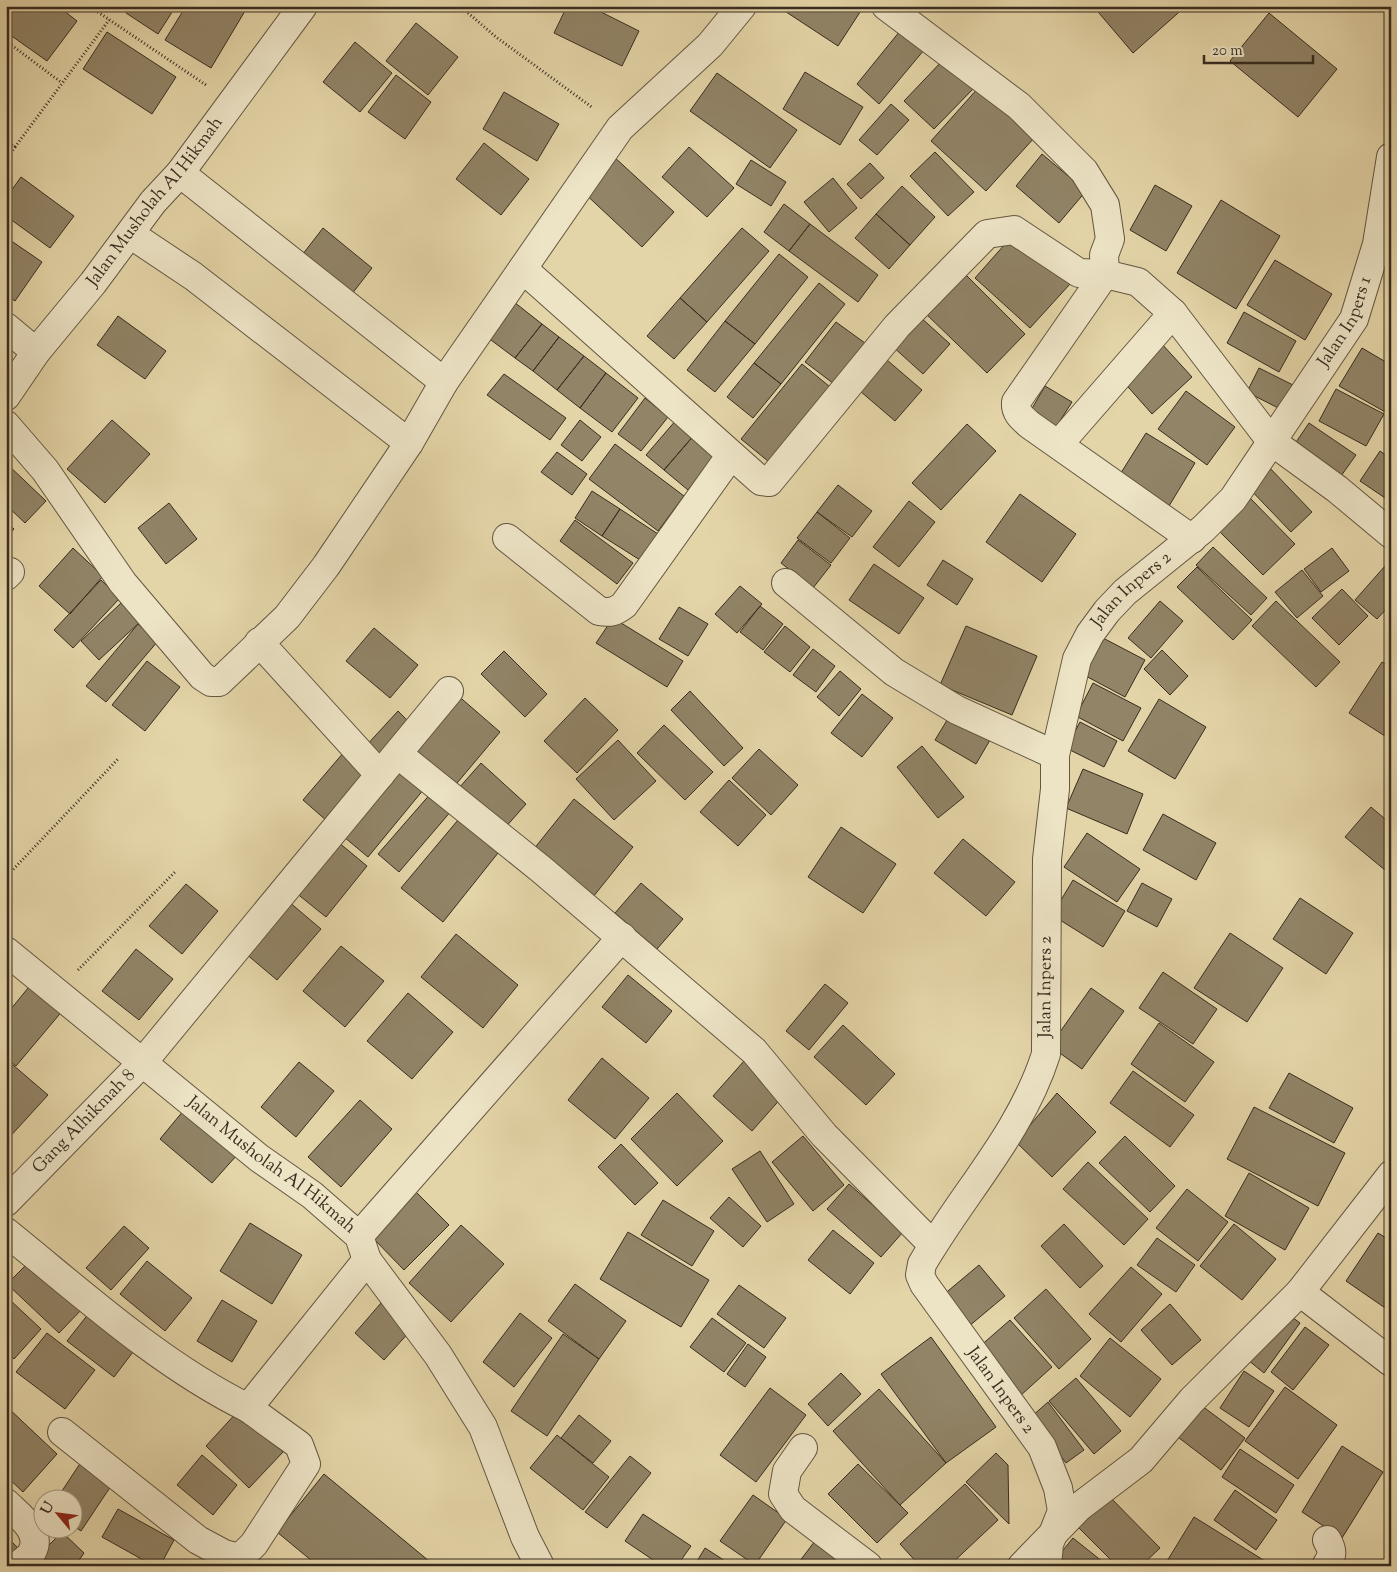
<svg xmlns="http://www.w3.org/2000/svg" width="1397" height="1572" viewBox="0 0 1397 1572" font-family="'Sorts Mill Goudy',serif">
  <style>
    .building { fill: #918467; stroke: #382d20 }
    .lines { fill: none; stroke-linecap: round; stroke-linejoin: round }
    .minor-casing { stroke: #635742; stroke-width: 30 }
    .path { stroke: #382d20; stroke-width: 3; stroke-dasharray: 1 2.5; stroke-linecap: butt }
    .minor { stroke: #ede4c6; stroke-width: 28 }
    .labels { text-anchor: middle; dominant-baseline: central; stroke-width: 4; stroke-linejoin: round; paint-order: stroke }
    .street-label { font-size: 18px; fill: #382d20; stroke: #ede4c6 }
  </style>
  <rect width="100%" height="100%" fill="#e4d5a8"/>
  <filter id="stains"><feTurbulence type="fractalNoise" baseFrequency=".004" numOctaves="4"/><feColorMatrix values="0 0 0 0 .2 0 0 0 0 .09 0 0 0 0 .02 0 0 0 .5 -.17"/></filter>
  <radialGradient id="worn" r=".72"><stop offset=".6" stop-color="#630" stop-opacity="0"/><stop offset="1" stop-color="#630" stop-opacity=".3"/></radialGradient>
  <path class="building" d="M6,6h52l19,15 -30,40 -41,-29z
    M131,6h45l-18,28 -32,-21z
    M186,6h62l-37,62 -46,-28z
    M567,6h22l50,25 -17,35 -68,-33z
    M777,6h87l-26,40z
    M1093,6h93l-53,47z
    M1269,13l68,56 -39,48 -68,-56z
    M416,23l42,34 -30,38 -42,-34z
    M900,31l24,19 -45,54 -22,-20z
    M107,32l69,45 -24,37 -69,-45z
    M355,42l37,31 -32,39 -37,-30z
    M944,59l30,29 -40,41 -30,-28z
    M805,72l58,35 -23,38 -57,-36z
    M717,73l80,57 -27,38 -80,-57z
    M396,75l35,27 -26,37 -37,-27z
    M979,87l56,50 -49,54 -55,-50z
    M504,92l55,32 -22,37 -54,-32z
    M891,104l18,16 -32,35 -18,-15z
    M484,143l45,36 -28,36 -45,-36z
    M689,147l45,41 -27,29 -45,-40z
    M935,152l39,40 -26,24 -38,-40z
    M1042,154l44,37 -27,32 -43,-37z
    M612,155l62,57 -32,35 -61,-57z
    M751,160l35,22 -15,24 -35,-22z
    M870,163l14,15 -23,21 -14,-15z
    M21,177l53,39 -24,32 -44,-32v-18z
    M833,178l24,30 -28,24 -25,-30z
    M1155,185l37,21 -26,45 -36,-21z
    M902,186l33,31 -25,28 -34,-31z
    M1221,200l59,36 -44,73 -59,-36z
    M784,204l26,20 -21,27 -25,-19z
    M876,214l34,31 -21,24 -34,-31z
    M810,224l68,51 -20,27 -69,-51z
    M323,228l49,40 -24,31 -49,-40z
    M742,228l27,23 -62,71 -27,-24z
    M1014,234l56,50 -40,44 -55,-50z
    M10,240l32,22 -27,39 -9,-6v-49z
    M779,254l29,23 -53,67 -30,-23z
    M1275,260l57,34 -27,46 -58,-35z
    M962,271l63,63 -38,39 -64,-62z
    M819,283l26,21 -64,80 -27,-21z
    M680,298l27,24 -33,37 -27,-23z
    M514,302l28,22 -27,34 -28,-21z
    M1244,312l52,29 -17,31 -52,-29z
    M918,315l32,29 -27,30 -32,-29z
    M118,316l48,35 -21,28 -48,-34z
    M725,321l30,23 -40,48 -28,-22z
    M836,322l33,24 -31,41 -33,-25z
    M542,324l17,13 -26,34 -18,-13z
    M559,337l25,19 -27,34 -24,-19z
    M1161,343l31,34 -40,37 -31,-35z
    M1362,348l29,17v42l-4,6 -48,-27z
    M584,356l22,17 -26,35 -23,-18z
    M887,360l35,30 -27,31 -35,-30z
    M754,363l27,21 -28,34 -26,-21z
    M802,364l33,27 -61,75 -33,-27z
    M1259,368l36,18 -13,24 -35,-18z
    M606,373l32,25 -26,34 -32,-24z
    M504,374l62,44 -16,22 -63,-45z
    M1045,386l27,16 -19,30 -26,-15z
    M1336,389l48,25 -18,32 -47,-25z
    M1186,391l49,36 -28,38 -49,-36z
    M645,398l23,19 -27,34 -23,-17z
    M677,419l18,15 -31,36 -18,-15z
    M112,420l38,34 -45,49 -38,-34z
    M580,420l21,17 -19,24 -21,-16z
    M1309,423l47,32 -20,28 -46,-32z
    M967,424l29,27 -55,59 -29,-27z
    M1146,433l49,30 -26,43 -50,-30z
    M695,434l23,19 -30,37 -24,-20z
    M615,444l69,52 -26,35 -69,-52z
    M1380,451l11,8v43l-31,-21z
    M557,452l30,22 -15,21 -31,-23z
    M6,463l40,38 -21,22 -19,-18z
    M1266,464l46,48 -21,20 -46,-48z
    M838,485l34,26 -20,26 -35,-25z
    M592,491l28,18 -18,27 -27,-18z
    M1020,494l56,40 -34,48 -56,-40z
    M1250,498l45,46 -32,31 -45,-45z
    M909,501l26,21 -36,45 -26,-20z
    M169,503l28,36 -31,25 -28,-36z
    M620,509l38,25 -18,26 -38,-24z
    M817,512l33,26 -19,25 -34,-25z
    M575,520l58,43 -16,21 -57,-43z
    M6,522l8,7 -8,9z
    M798,540l33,25 -18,23 -32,-25z
    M1213,547l54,51 -16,17 -55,-50z
    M73,548l30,28 -33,38 -31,-28z
    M1332,548l17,23 -28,21 -17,-23z
    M943,560l30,19 -16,26 -30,-20z
    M874,564l50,34 -25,36 -50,-34z
    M1385,566l6,5v33l-14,15 -22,-19z
    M1197,567l55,53 -19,20 -56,-53z
    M1302,570l21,26 -26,22 -22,-26z
    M101,580l19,18 -47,50 -19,-18z
    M740,586l22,18 -25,29 -22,-19z
    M1342,589l26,27 -29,29 -27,-27z
    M1160,601l23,20 -32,37 -23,-20z
    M1276,601l64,61 -24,25 -64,-61z
    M121,603l19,19 -41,38 -18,-19z
    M760,606l23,18 -20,26 -23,-18z
    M679,607l29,17 -20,32 -29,-17z
    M613,618l70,43 -16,26 -71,-44z
    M138,624l20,17 -52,61 -20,-16z
    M785,626l25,21 -20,25 -26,-20z
    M966,626l71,30 -25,59 -72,-30z
    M374,628l44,37 -28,33 -44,-37z
    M1103,638l42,22 -20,37 -41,-22z
    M813,649l22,17 -19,26 -23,-17z
    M1162,650l26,26 -18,19 -26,-26z
    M504,651l43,43 -22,23 -44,-43z
    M147,661l33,26 -35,44 -33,-26z
    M1382,662l9,5v66l-3,5 -39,-25z
    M840,671l21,18 -22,27 -22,-19z
    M1093,683l48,25 -18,33 -47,-25z
    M690,691l53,57 -19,18 -53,-56z
    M455,693l45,39 -48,57 -46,-38z
    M862,694l31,24 -31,39 -31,-24z
    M585,698l33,32 -41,43 -33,-32z
    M1159,699l47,28 -31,52 -47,-28z
    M398,711l16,16 -34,36 -16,-15z
    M949,717l41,23 -14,24 -41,-24z
    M1080,722l37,19 -13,26 -38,-19z
    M664,725l49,47 -28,28 -48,-47z
    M618,740l38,41 -42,39 -38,-41z
    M922,746l42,51 -26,21 -41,-51z
    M759,749l39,36 -27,30 -39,-37z
    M344,752l25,20 -42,49 -24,-21z
    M394,763l30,26 -56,68 -30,-25z
    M481,763l45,41 -22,25 -46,-40z
    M1083,769l60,25 -16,40 -61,-26z
    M729,780l37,35 -28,31 -38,-34z
    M432,792l20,18 -53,62 -21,-18z
    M574,799l59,48 -40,50 -60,-47z
    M1371,807l20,17v51l-46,-38z
    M1163,814l53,29 -20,37 -53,-30z
    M458,820l40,33 -55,69 -42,-34z
    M841,827l55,37 -33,49 -55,-36z
    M1087,833l53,36 -23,33 -53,-35z
    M332,837l35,29 -41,51 -36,-29z
    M963,839l52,43 -29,34 -52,-43z
    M1073,880l52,31 -22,36 -51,-32z
    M641,883l42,36 -26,30 -42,-36z
    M1142,883l30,16 -15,28 -30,-16z
    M186,884l32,27 -36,43 -33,-28z
    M1300,898l53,35 -27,41 -53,-35z
    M288,901l33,28 -44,51 -32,-27z
    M1230,933l53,35 -36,54 -53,-34z
    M456,934l62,51 -35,43 -62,-51z
    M341,946l43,35 -39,46 -42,-36z
    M136,949l37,30 -34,41 -37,-29z
    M1163,972l54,37 -24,35 -54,-36z
    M628,975l44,36 -26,32 -44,-36z
    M33,982l31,27 -48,57 -10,-8v-43z
    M825,984l23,19 -39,47 -23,-19z
    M1091,988l33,23 -42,58 -32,-23z
    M408,993l45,39 -41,47 -45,-38z
    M1159,1023l55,39 -29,40 -54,-38z
    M843,1025l52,49 -29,31 -52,-48z
    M602,1058l47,40 -34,41 -47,-39z
    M744,1061l39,35 -31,35 -39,-35z
    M299,1062l35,29 -38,46 -35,-30z
    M13,1065l35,30 -42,46v-68z
    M1133,1071l61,44 -24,32 -60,-44z
    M1289,1073l64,35 -19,35 -65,-35z
    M677,1093l46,48 -46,45 -46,-47z
    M1057,1093l39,39 -44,45 -36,-35z
    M360,1100l32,29 -51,58 -33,-30z
    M1254,1107l91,46 -27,53 -91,-47z
    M184,1110l53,45 -25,28 -52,-44z
    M803,1136l41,49 -31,26 -41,-49z
    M1125,1136l50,50 -25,26 -51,-49z
    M621,1144l37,39 -23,22 -37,-38z
    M760,1151l34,53 -27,18 -35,-53z
    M1088,1162l60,57 -24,26 -61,-56z
    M1249,1173l60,35 -24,42 -60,-34z
    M849,1184l54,48 -22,25 -54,-48z
    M1187,1189l41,33 -30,39 -42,-33z
    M415,1191l34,34 -45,45 -34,-35z
    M729,1197l32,29 -18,21 -33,-29z
    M663,1200l51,31 -22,35 -51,-31z
    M250,1223l52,32 -30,49 -52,-33z
    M1064,1224l39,42 -23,22 -39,-42z
    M1234,1224l42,35 -34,41 -42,-34z
    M461,1225l43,39 -53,58 -42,-39z
    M124,1226l25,22 -38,42 -25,-22z
    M833,1230l41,33 -24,31 -42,-34z
    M628,1232l81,48 -28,47 -81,-48z
    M1378,1233l13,8v71l-45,-31z
    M1157,1238l38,27 -19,27 -39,-27z
    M33,1258l51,49 -25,26 -52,-49z
    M147,1261l45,37 -27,33 -45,-37z
    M979,1265l26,31 -43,36 -26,-31z
    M1131,1267l31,27 -41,48 -32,-28z
    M575,1284l51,37 -27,38 -51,-38z
    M739,1285l47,33 -22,30 -47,-34z
    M1046,1289l45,50 -32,30 -45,-51z
    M10,1300l31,29 -27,30 -8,-8v-47z
    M222,1300l35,21 -25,41 -35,-21z
    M381,1303l30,27 -27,30 -29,-27z
    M1170,1304l31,36 -29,25 -31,-35z
    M93,1308l46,36 -25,33 -47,-36z
    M1284,1311l16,12 -36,50 -16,-13z
    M520,1313l32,25 -38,49 -31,-25z
    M712,1318l34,25 -22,29 -34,-25z
    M1010,1320l42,47 -32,29 -42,-48z
    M1305,1327l24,18 -36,45 -22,-18z
    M47,1333l48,37 -30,39 -49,-37z
    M563,1334l36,25 -52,77 -36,-25z
    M931,1337l65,90 -50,36 -65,-89z
    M1110,1338l51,41 -31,38 -50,-41z
    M748,1344l18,13 -21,30 -18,-13z
    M1244,1371l30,20 -25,36 -29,-19z
    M841,1373l20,21 -33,32 -20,-22z
    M1076,1378l45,53 -27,23 -45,-53z
    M1285,1387l52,38 -39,54 -53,-38z
    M770,1388l36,27 -50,67 -36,-27z
    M879,1389l67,74 -46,42 -67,-74z
    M1194,1400l51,38 -24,32 -51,-39z
    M1048,1402l36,48 -18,13 -35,-46z
    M6,1406l51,48 -34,38 -17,-16z
    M239,1410l44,42 -34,36 -43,-42z
    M579,1415l32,26 -18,22 -32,-25z
    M557,1435l52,42 -26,33 -53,-42z
    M1342,1446l41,26 -41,66 -40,-26z
    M1240,1449l54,36 -18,28 -54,-36z
    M996,1453l12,12 1,59 -43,-42z
    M202,1455l35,30 -24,30 -36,-30z
    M630,1456l21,17 -44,55 -22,-16z
    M83,1459l32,21 -34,51 -9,-6v-25h-16z
    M858,1464l50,49 -31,30 -49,-49z
    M324,1474l111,92h-117l-41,-34z
    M965,1484l33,36 -49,46h-29l-20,-22z
    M1235,1490l42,30 -21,30 -42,-30z
    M1104,1491l56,57 -19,18h-24l-44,-44z
    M753,1495l34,24 -32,46 -35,-24z
    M118,1509l56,31 -14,26h-6l-52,-29z
    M643,1514l48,32 -14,20h-15l-37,-25z
    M1194,1517l71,44 -3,5h-98z
    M62,1532l22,21 -9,13h-47z
    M6,1536l14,14 -14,13z
    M818,1537l39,29h-61z
    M1073,1538l35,28h-58z
    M705,1548l28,18h-39z"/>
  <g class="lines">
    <defs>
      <g id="minor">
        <path d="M886,6l133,100 65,65 21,34 5,34 -6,16 1,19 33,8 35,31 98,128 66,48 54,45"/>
        <path d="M180,173l264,209"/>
        <path d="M130,234l63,42 216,167"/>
        <path d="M523,269l238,212 8,1 128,-156 90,-92 27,-4 65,43 26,1"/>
        <path d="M1105,274l-89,128c-1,11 6,16 14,23l162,114"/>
        <path d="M6,327l30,25"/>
        <path id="s1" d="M6,396l30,-44 57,-69 60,-81 27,-29 123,-167"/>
        <path d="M6,425l39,45 78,113 79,93 9,6h8l68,-65 39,-51 83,-123 35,-61 176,-254 90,-83 32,-39"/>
        <path d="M1059,444l114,-131"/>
        <path d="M507,538l92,73c11,2 16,1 25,-6l107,-150"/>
        <path d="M6,576l4,-4"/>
        <path d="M786,583l108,89 63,38 98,45"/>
        <path d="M259,642l121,133"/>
        <path d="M399,755l143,115 212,181 70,84 109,110"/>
        <path id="s2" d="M6,951l253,207 53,37 47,41 8,24 71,95 45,72 42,110 15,29"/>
        <path id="s3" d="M6,1202l137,-140 306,-371"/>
        <path d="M6,1232c77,62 153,132 242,176l119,-148"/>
        <path d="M359,1236l263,-299"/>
        <path d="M1300,1292l91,70"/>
        <path d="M62,1432l136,108 26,14 16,4 14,-14 52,-80 -7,-19 -51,-37"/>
        <path d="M803,1448l-16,23 -4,23 10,15 75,57"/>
        <path d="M6,1503c12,12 37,29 26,49 -2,5 -10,10 -14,14"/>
        <path d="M1022,1566l57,-59 62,-47 51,-60 108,-108 91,-117"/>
        <path id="s4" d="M1047,1566l2,-22 13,-33 -4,-23 -16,-41 -118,-163 -4,-9 2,-11c41,-71 99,-131 124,-210l1,-195 8,-70v-34l22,-96 13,-25 17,-23 18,-19 78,-63 30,-30 121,-180 23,-75 14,-87"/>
        <path d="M1326,1566c7,-11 7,-15 1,-26"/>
      </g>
    </defs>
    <use href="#minor" class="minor-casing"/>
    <path class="path" d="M89,6l117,79
      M460,6l36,31 97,71
      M6,41l56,42
      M6,141l9,6 -9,13
      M15,147l94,-127
      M6,877l113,-119
      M78,970l98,-99"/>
    <use href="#minor" class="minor"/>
  </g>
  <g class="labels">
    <g class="street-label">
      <text stroke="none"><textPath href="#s1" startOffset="245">Jalan Musholah Al Hikmah</textPath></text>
      <text stroke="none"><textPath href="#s4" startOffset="1426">Jalan Inpers 1</textPath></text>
      <text stroke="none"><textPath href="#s4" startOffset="1079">Jalan Inpers 2</textPath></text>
      <text stroke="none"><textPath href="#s4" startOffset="659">Jalan Inpers 2</textPath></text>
      <text stroke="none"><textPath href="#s3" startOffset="112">Gang Alhikmah 8</textPath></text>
      <text stroke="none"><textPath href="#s2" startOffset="341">Jalan Musholah Al Hikmah</textPath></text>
      <text transform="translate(1000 1391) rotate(54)">Jalan Inpers 2</text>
    </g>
  </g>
  <rect width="1397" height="1572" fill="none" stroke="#e4d5a8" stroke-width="25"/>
  <rect x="8" y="8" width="1382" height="1557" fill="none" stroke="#382d20" stroke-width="2.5"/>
  <rect x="12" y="12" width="1372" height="1547" fill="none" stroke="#382d20"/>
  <g transform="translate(58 1514) rotate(299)"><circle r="24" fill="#ede4c6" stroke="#a59b84"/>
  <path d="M0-4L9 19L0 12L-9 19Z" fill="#8f2418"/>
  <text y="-8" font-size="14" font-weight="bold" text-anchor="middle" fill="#382d20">U</text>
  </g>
  <path d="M1204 55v8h109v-8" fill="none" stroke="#382d20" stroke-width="2.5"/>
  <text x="1212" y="55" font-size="15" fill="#382d20" stroke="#ede4c6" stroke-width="4" paint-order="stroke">20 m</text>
  <rect width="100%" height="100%" filter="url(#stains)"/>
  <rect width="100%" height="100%" fill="url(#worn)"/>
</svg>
